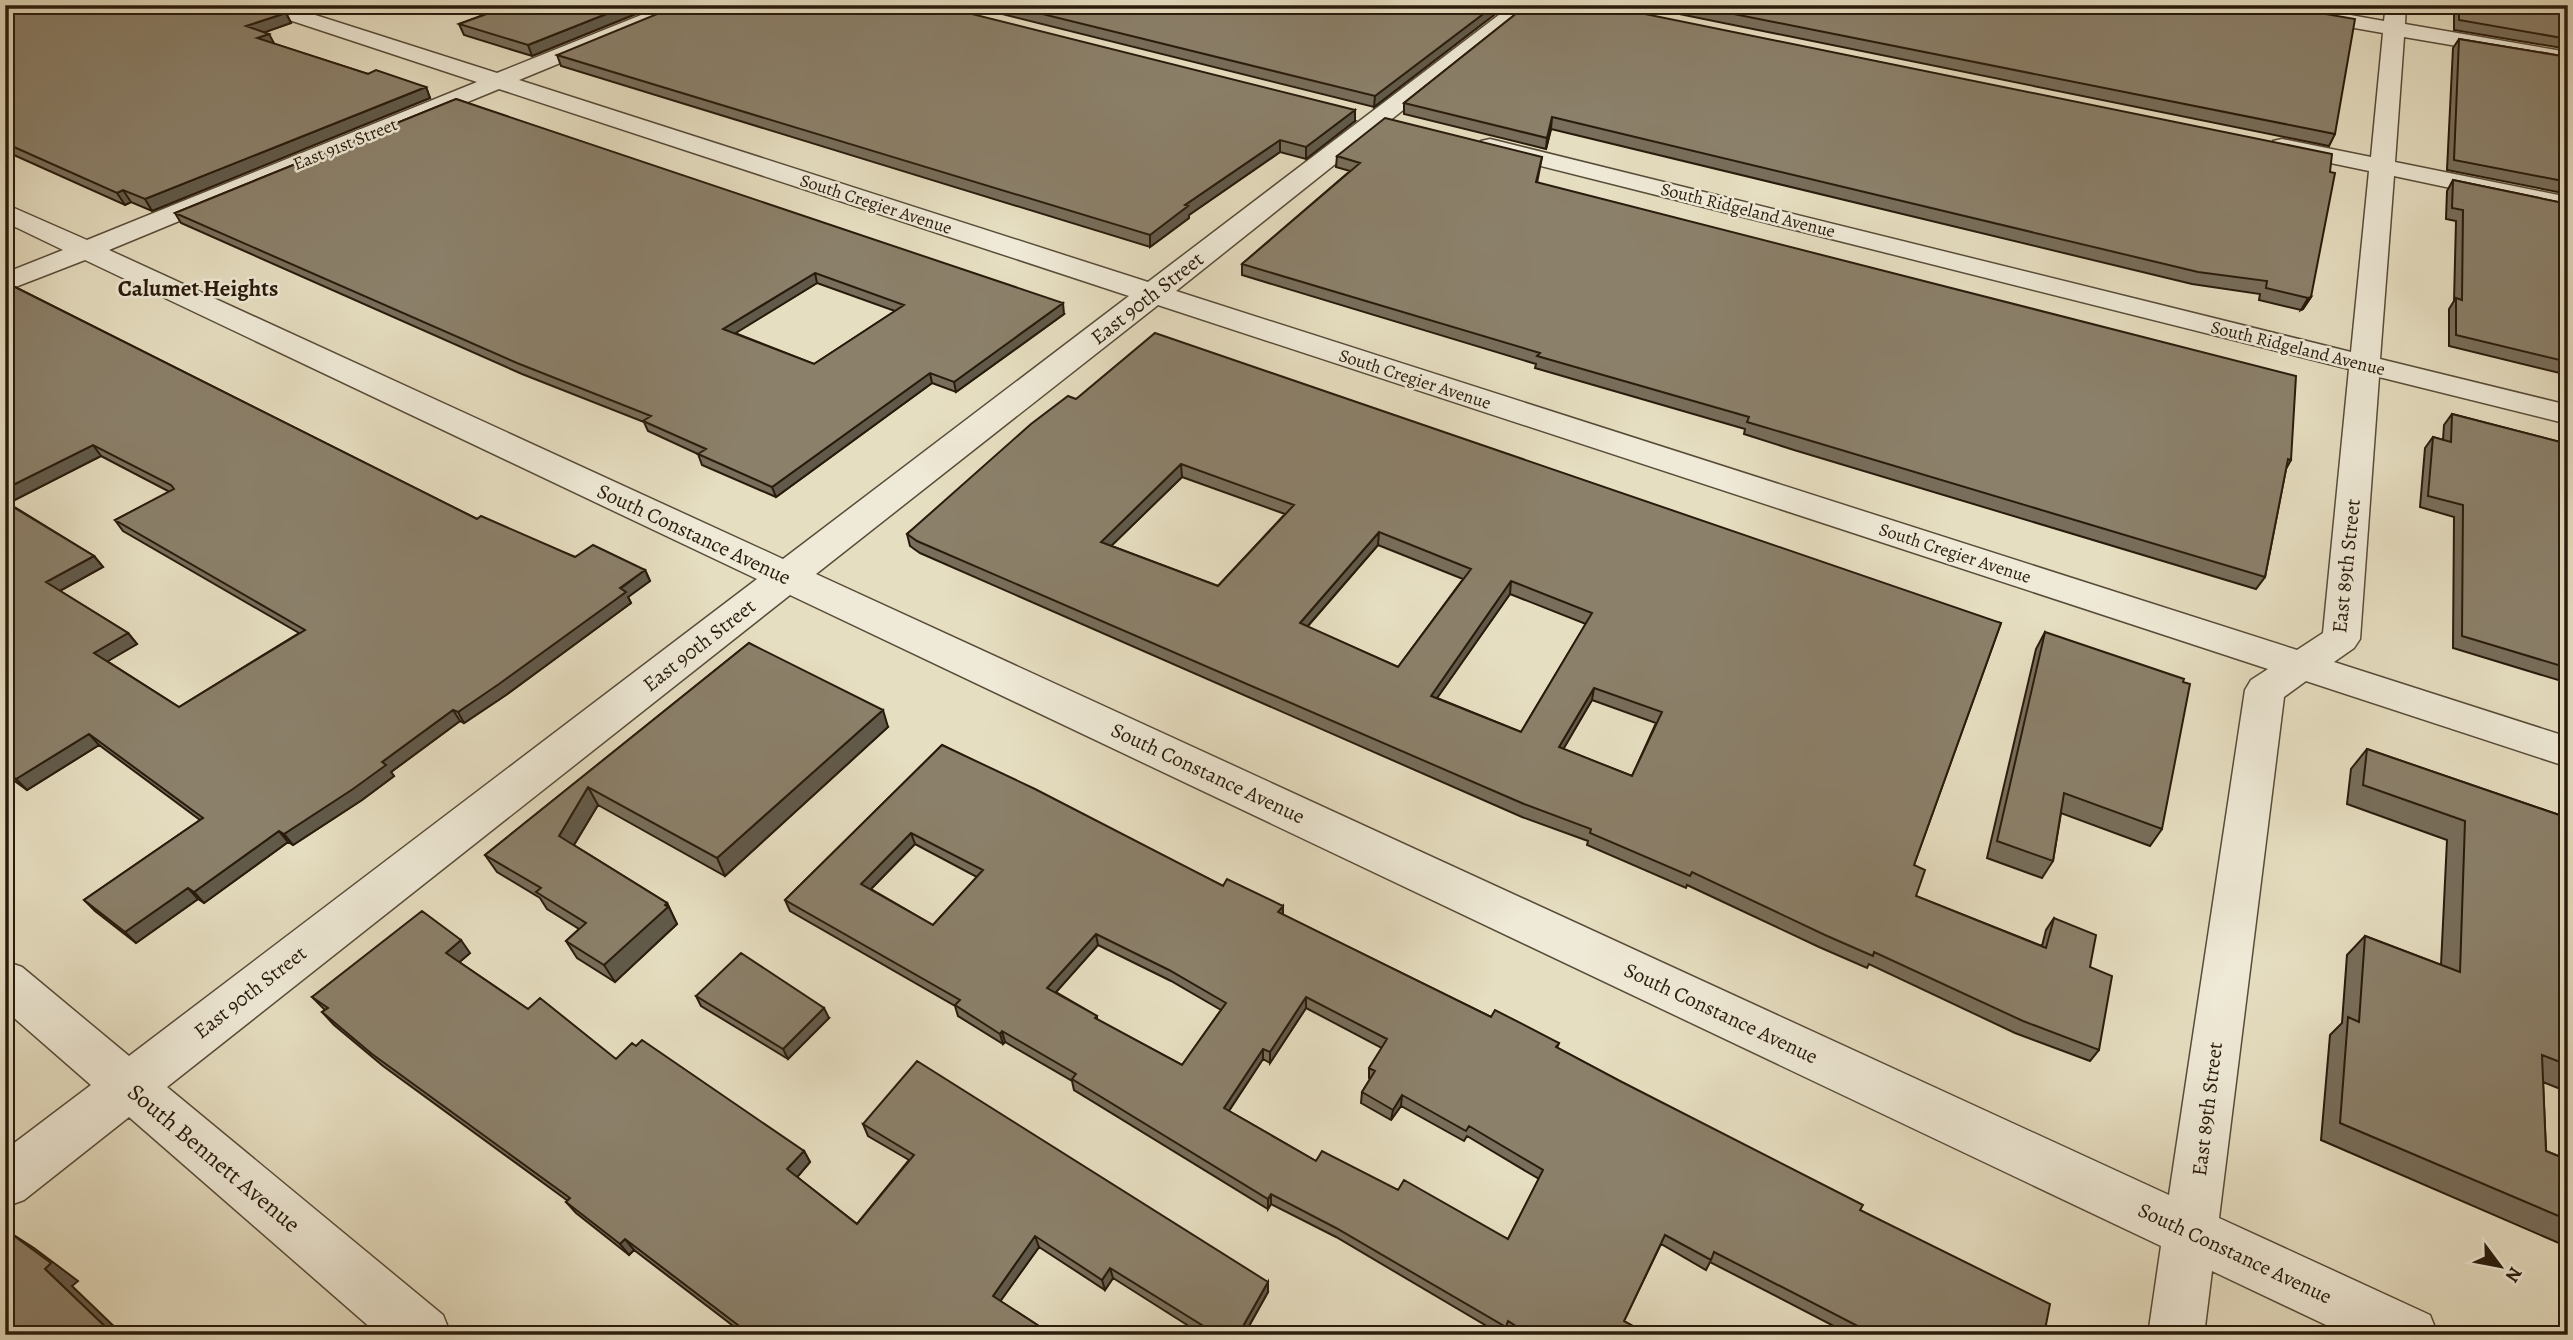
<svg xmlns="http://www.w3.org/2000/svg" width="2573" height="1340" viewBox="0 0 2573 1340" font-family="Alegreya,serif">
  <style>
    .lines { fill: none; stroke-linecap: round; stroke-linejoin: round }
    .minor-casing { stroke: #584c39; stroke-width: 3 }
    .minor { fill: #efead7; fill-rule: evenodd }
    .wall { fill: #786e5b; stroke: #291b0c; stroke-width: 2; fill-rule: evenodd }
    .shaded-wall { fill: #615a4a; stroke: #291b0c; stroke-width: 2 }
    .building { fill: #8b806a; stroke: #291b0c; stroke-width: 2; fill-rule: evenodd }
    .labels { text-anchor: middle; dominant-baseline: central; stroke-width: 5; stroke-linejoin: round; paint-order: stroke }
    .far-street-label { font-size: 18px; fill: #291b0c; stroke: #efead7 }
    .street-label { font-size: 21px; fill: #291b0c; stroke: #efead7 }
    .far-district-label { font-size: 23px; font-weight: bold; fill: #291b0c; stroke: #efead7 }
    .near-street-label { font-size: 24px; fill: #291b0c; stroke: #efead7 }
  </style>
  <rect width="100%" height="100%" fill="#e6dec1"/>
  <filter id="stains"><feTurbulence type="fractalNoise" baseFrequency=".00286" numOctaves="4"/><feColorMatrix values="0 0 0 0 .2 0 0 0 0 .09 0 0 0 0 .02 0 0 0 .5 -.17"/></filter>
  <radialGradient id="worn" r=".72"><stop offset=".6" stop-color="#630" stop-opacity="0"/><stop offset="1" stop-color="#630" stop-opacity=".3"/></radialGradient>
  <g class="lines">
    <defs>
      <path id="minor" d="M253,5h31l213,68 169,-68h28l-3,4 -172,71 629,202 364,-277h23l-359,286 1121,359 26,-17 26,-264 -868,-218 -3,-5 3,-5 9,-2 861,213 18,-181 -96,-20 -3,-5 3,-5 9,-2 89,18 12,-124 -126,-22 -10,-6h47l90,16 2,-16h20l-1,19 163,28v13l-164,-28 -9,125 173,35v16l-174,-37 -14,183 188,46v19l-189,-47 -19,262 -6,9 -20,14 234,75v30l-262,-86 -22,16 -65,521 211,97 8,20h-91l-135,-64 -8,64h-56l13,-89 -1371,-651 -623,492 276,228 8,20h-72l-250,-218 -105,83 -19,7v-57l86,-65 -86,-75v-49l17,6 107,89 628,-477 -672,-319 -80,31v-18l58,-23 -58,-28v-18l82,36 390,-158 -221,-73zM499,89l630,207 -346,263 -674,-309zM1158,305l1110,364 -17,11 -6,10 -76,505 -1353,-621z"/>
    </defs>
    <use href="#minor" class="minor-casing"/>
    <use href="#minor" class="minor"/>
  </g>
  <path class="wall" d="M5,5l281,8 5,10 -26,9 9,12 94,30 58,13 4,11 -278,113 -21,-9 -6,3 -120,-54z
    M293,5h51l-25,9z
    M462,5h196l-126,51 -68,-21 -5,-11 30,-11z
    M966,5h541l-133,102z
    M1527,5l784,292 -8,12 -2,1 -42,-10 1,-6 -68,-10 -641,-155 -5,20 -142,-35v-11z
    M1635,5h638l62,129 -6,12z
    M2310,5h46l-4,8z
    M2454,5h114v44l-114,-19z
    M2459,39l109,18v137l-121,-24 6,-122z
    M557,55l798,66 -49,38 -26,-7 -91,63v3l-39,29 -589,-181z
    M456,99l608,215 -108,78 -24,-9 -156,114 -74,-32 -4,-11 -50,-23 -4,-9 -122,-48 -341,-151 -6,-10zM817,283l78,28 -81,53 -79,-31z
    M1337,156l205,1 -5,26 754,277 -5,9 -21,108 -9,12 -462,-139 -50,-16 1,-5 -210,-61 1,-4 -294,-89v-11l108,-93 -14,-4z
    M2453,180l115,24v171l-119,-29v-37l5,-8 2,-80 -10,-2 1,-28z
    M5,282l472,237 98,38 70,13 5,11 -22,16 3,6 -125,92 -42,28 -4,-2 -69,51 3,4 -32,24 -69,45 -5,-3 -84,61 -6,-4 -62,44 -41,-32 -11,-11 116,-80 -101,-75 -72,45 -22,-16zM101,456l69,36 -55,28 8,11 176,102 -120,74 -72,-46 30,-17 -9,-11 -68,-42 43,-24 -9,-11 -86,-53z
    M1076,399l925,224 -87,242 2,31 126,50 4,-16 8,-12 36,49 9,83 -9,11 -75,-28 -146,-69 -2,4 -48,-21 -132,-62 -1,3 -99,-43 1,-4 -66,-24 -602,-264 -10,-7 -3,-12zM1182,477l103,37 -67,72 -107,-40zM1378,545l85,34 -65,88 -91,-40zM1510,594l76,30 -65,108 -84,-34zM1592,700l64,23 -24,53 -69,-27z
    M2452,414l116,30v239l-115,-35 1,-131 -34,-10 5,-59 8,-11 10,3 1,-15z
    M2045,632l117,197 -12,17 -89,-33 -8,48 -11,17 -55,-20 49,-209z
    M749,643l139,84 -163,149 -127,-71 -24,40 93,58 10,21 -62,58 -38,-24 -11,-17 13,-12 -32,-20 -7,-11 -43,-26 -12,-17z
    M942,745l281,141 60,20v9l208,102 68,26 -2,5 303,162 184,125h-193l-141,-73 -4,8 -45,-26 -37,77 25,14h-136l-8,-5 -2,5h-1l-166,-98 -65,-33 -3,5 -194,-119 -2,-9 -67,-39 -2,2 -45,-28 -3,-10 -165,-95 -5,-11zM915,844l62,33 -44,48 -62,-36zM1098,945l73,36 50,29 -39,55 -85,-45v-4l-41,-24zM1306,1008l76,40 -13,20v10l1,1 -8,13 -1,11 30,17 10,-14 63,35 3,-5 72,43 -31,60 -110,-49 -82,-29 -87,-50 34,-52 7,4z
    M2367,749l201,69v274l-25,-10 3,69 22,9v87l-247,-107 9,-105 12,-12 5,-68 18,-19 76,29 6,-125 -100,-36 4,-35z
    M470,953l-11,9 69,47 88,50 188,92 6,11 -13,15 60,47 52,-64 -41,-24 -5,-12 405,168 -24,43h-41l-90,-57 -8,12 -66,-43 -39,54 45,29 2,5h-302l-111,-85 -5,5 -53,-42 -10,-11 2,-1 -185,-135 -49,-41 -12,-13 3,-2 -13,-13z
    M696,996l133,22 -41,41 -87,-53z"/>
  <path class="shaded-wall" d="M315,5h29l-25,9z
    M629,5h29l-126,51 -4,-11z
    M1495,5h12l-133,102 1,-11z
    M286,13l5,10 -40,14 -5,-11z
    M269,34l6,11 -18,-7z
    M426,87l4,11 -278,113 -7,-12z
    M1355,110v11l-49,38v-12z
    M1552,117l-1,12 -5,20 1,-11z
    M1280,140v12l-91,63v3l-39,29v-12l35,-30z
    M123,190l8,12 -6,3 -8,-12z
    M815,273l2,10 -91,56 -3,-10z
    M2311,297l-8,12 -2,1 7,-12z
    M1063,303l1,11 -108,78 -2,-10z
    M930,373l2,10 -156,114 -4,-10z
    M93,445l8,11 -96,49v-16z
    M1181,464l1,13 -79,77 -2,-12z
    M1379,532l-1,13 -79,91 1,-13z
    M94,556l9,11 -47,26 -10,-11z
    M645,570l5,11 -22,16 3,6 -125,92 -42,28 -6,-11z
    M1511,581l-1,13 -80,114 1,-12z
    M128,633l9,11 -34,20 -9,-11z
    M1594,688l-2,12 -35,60 2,-13z
    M453,710l7,11 -69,51 3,4 -32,24 -69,45 -9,-11z
    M883,710l5,17 -163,149 -8,-18z
    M89,734l10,11 -72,45 -11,-11z
    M588,787l10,18 -29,48 -10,-17z
    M279,831l9,11 -84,61 -10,-11z
    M911,833l4,11 -50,51 -4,-11z
    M188,888l10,11 -62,44 -11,-11z
    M667,903l10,21 -62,58 -11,-17z
    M1283,906v11l-5,-5z
    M1096,934l2,11 -48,54 -3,-11z
    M461,940l9,13 -15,13 -9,-13z
    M1306,997v11l-36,55v-11z
    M824,1008l5,10 -41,41 -5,-10z
    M1002,1031l3,11 -2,2 -3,-10z
    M1263,1049v10l-39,59v-10z
    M1402,1095l-1,11 -10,14 2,-10z
    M804,1151l6,11 -16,19 -7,-12z
    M1271,1194v10l-3,5v-10z
    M6,1230l28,18 44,33 -6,5 51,49h-9l-69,-66z
    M1035,1236l4,11 -42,59 -4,-10z
    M625,1239l9,11 -5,5 -9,-11z
    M1110,1268l3,10 -8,12 -3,-10z
    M1268,1282v10l-24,43h-6z"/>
  <path class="building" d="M5,5h258l23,8 -40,13 23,8 -12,4 111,36 8,-4 50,17 -281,112 -22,-9 -6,3 -112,-50z
    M493,5h136l-101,40 -69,-21 44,-16z
    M679,5h257l419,105 -49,37 -26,-7 -95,65 3,1 -38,29 -593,-180z
    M1006,5h489l-120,91z
    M1527,5h74l731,149 -2,18 5,1 -24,124 -3,1 -42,-10 1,-7 -69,-9 -646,-155 -5,21 -143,-35z
    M1689,5h584l82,14 -20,115z
    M2459,5h109v34l-109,-19z
    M2459,39l109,18v125l-114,-22z
    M456,99l607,204 -109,79 -24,-9 -158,114 -74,-33 8,-5 -63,-28 8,-5 -134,-53 -342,-150zM815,273l89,32 -90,59 -91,-35z
    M1385,118l157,39 -6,25 760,194 -5,84 -3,-1 -23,118 -467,-140 -51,-15 2,-5 -212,-61 3,-3 -298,-89 118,-101 -23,-7z
    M2453,180l115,24v158l-112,-27v-37l6,2 1,-90 -11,-2z
    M5,282l472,237 4,-3 94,41 18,-12 52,25 -25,18 6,4 -127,92 -41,28 -5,-2 -71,52 4,3 -33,24 -69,45 -5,-3 -85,61 -6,-4 -63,44 -41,-32 119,-82 -114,-84 -73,45 -11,-8v-269l89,54 -48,26 82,51 -34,20 85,54 126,-77 -190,-110 59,-31 -3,-4 -78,-40 -88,44v-58l6,-3 -6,-4z
    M1155,333l846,290 -87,242 11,5 -9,26 130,52 8,-30 42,17 -6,32 22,9 -13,74 -76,-29 -149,-69 -1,4 -48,-21 -133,-63 -2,4 -100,-43 1,-4 -67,-25 -607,-263 -10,-7 124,-110 37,-28 8,3zM1181,464l113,41 -76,81 -117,-44zM1379,532l92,37 -73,98 -98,-44zM1511,581l81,32 -71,119 -90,-36zM1594,688l68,24 -30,64 -73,-29z
    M2452,414l116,30v224l-106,-32 1,-131 -35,-9 5,-59 18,5z
    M2045,632l139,47 -1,3 7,2 -28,145 -98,-36 -11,68 -56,-20z
    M749,643l134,67 -166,148 -129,-71 -29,49 108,67 -2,2 3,2 -64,58 -38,-24 20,-18 -50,-31 5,-4 -56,-33z
    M942,745l93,44 188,97 4,-7 56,27 -5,6 213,105 4,-7 64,33 -3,4 64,34 243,124 -3,5 190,94 -6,31h-169l-161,-83 -3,8 -46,-25 -41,86 25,14h-119l-22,-14 -2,6 -170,-99 -65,-34 -3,5 -196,-120 4,-5 -74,-43 -2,3 -45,-29 5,-5 -175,-100zM911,833l72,37 -50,55 -72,-41zM1096,934l73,36 57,33 -44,62 -87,-47 2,-2 -50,-28zM1306,997l81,42 -18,29 6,3 -13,21 31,18 9,-15 64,36 3,-5 74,44 -35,69 -104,-59 -6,10 -76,-39 -6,10 -92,-53 39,-59 7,3z
    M2367,749l201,69v247l-26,-10 4,96 22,9v60l-228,-97 8,-106 11,5 6,-86 95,36 5,-151 -102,-36z
    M422,911l39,29 -15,13 82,56 12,-11 76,61 16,-16 4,3 6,-6 162,111 -17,18 70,55 57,-69 -51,-31 54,-63 351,221 -30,53h-20l-108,-67 -8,12 -67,-44 -42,60 52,34 -3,5h-291l-126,-96 -5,5 -54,-42 4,-4 -198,-144 -50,-42 6,-4 -16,-11z
    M741,953l83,55 -41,41 -87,-53z
    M6,1230l45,33 -6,6 69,66h-109v-104z
    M1348,1327l12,8h-16z"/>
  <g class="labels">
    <g class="far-street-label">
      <text transform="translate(345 144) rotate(-22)">East 91st Street</text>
      <text transform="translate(876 204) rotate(18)">South Cregier Avenue</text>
      <text transform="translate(1748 210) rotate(14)">South Ridgeland Avenue</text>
      <text transform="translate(2298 348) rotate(14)">South Ridgeland Avenue</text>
      <text transform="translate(1415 379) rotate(18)">South Cregier Avenue</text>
      <text transform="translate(1955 553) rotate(18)">South Cregier Avenue</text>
    </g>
    <g class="street-label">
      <text transform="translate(1147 298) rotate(-38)">East 90th Street</text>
      <text transform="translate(694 534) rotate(25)">South Constance Avenue</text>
      <text transform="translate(2346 566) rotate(-84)">East 89th Street</text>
      <text transform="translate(699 645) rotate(-38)">East 90th Street</text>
      <text transform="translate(1208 773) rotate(25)">South Constance Avenue</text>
      <text transform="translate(250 992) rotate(-38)">East 90th Street</text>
      <text transform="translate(1721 1013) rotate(25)">South Constance Avenue</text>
      <text transform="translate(2207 1109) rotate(-83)">East 89th Street</text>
      <text transform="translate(2235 1253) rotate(25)">South Constance Avenue</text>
    </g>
    <g class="far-district-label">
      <text x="198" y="288">Calumet Heights</text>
    </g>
    <g class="near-street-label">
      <text transform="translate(214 1158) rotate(40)">South Bennett Avenue</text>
    </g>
  </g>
  <rect width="2573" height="1340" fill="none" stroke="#e6dec1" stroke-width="28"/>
  <rect x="7" y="7" width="2559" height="1326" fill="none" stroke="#291b0c" stroke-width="3.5"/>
  <rect x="14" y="14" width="2545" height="1312" fill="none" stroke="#291b0c" stroke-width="2"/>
  <g transform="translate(2500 1266) rotate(122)" stroke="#efead7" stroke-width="5" paint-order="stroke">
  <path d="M0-5L12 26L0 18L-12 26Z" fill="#291b0c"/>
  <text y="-10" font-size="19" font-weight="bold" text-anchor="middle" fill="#291b0c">N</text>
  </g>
  <rect width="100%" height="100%" filter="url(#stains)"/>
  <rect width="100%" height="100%" fill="url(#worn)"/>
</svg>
